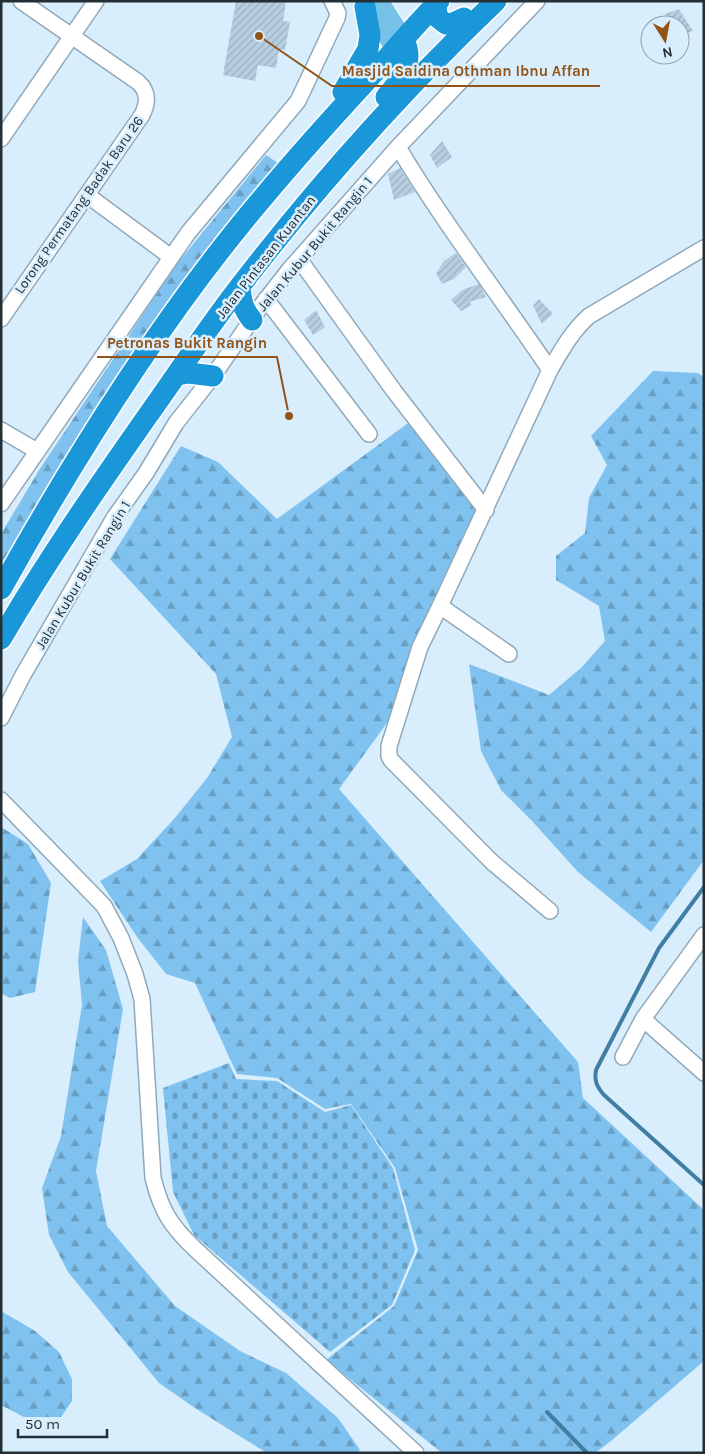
<svg xmlns="http://www.w3.org/2000/svg" width="705" height="1454" viewBox="0 0 705 1454" font-family="Karla,sans-serif">
  <style>
    .forest { fill: url(#forest-firs) }
    .cemetery { fill: url(#cemetery-stones) }
    .lines { fill: none; stroke-linecap: round; stroke-linejoin: round }
    .stream { stroke: #417ea4; stroke-width: 4 }
    .building { fill: url(#building-hatch) }
    .minor-casing { stroke: #90a9ba; stroke-width: 18 }
    .major-casing { stroke: #fff; stroke-width: 21 }
    .highway-casing { stroke: #fff; stroke-width: 24 }
    .minor { stroke: #fff; stroke-width: 15 }
    .major { stroke: #75c1e8; stroke-width: 19 }
    .highway { stroke: #1997d8; stroke-width: 21 }
    .labels { text-anchor: middle; dominant-baseline: central; stroke-width: 5; stroke-linejoin: round; paint-order: stroke }
    .street-label { font-size: 14px; fill: #242e35; stroke: #d9eefd }
    .leader { fill: none; stroke: #915317; stroke-width: 2 }
    .callout-dot { fill: #915317; stroke: #d9eefd; stroke-width: 2 }
    .callout-label { font-size: 15px; text-anchor: middle; font-weight: bold; fill: #915317; stroke: #d9eefd; stroke-width: 5; stroke-linejoin: round; paint-order: stroke }
  </style>
  <defs>
    <pattern id="forest-firs" width="22" height="20" patternUnits="userSpaceOnUse" patternTransform="scale(1.25)"><rect width="22" height="20" fill="#7fc2ef"/><path d="M5 1l3.5 6h-7zM16 11l3.5 6h-7z" fill="#689ec2"/></pattern>
    <pattern id="cemetery-stones" width="16" height="16" patternUnits="userSpaceOnUse" patternTransform="scale(1.25)"><rect width="16" height="16" fill="#7fc2ef"/><path d="M2 7V4a2 2 0 0 1 4 0v3zM10 15v-3a2 2 0 0 1 4 0v3z" fill="#689ec2"/></pattern>
    <pattern id="building-hatch" width="6" height="6" patternUnits="userSpaceOnUse" patternTransform="scale(1.25)"><rect width="6" height="6" fill="#b5cee0"/><path d="M-1 1l2-2M0 6l6-6M5 7l2-2" fill="none" stroke="#9cb1c1"/></pattern>
  </defs>
  <rect width="100%" height="100%" fill="#d9eefd"/>
  <path class="forest" d="M266,155l12,8 -58,68 -135,197 -84,137v-31l40,-67 135,-202z
    M653,371l45,2 6,4v483l-53,72 -73,-60 -46,-51 -31,-31 -20,-39 -12,-87 80,31 33,-28 23,-26 -6,-35 -43,-26v-24l29,-23 4,-35 18,-33 -16,-29z
    M411,421l67,92 -70,181 -69,95 239,273 5,36 121,112v151l-93,80 -16,12h-153l-116,-93 68,-54 24,-56 -23,-82 -44,-64 -26,5 -48,-31 -40,-4 -42,-91 -29,-9 -29,-37 -37,-56 37,-22 37,-40 33,-41 25,-41 -16,-63 -106,-115 71,-113 37,16 59,57z
    M1,827l27,17 23,39 -16,109 -25,6 -9,-5z
    M83,917l23,33 17,59 -27,162 11,55 68,80 65,45 46,22 52,45 22,32 -3,3h-90l-72,-45 -36,-25 -91,-111 -19,-37 -7,-47 19,-52 21,-131 -4,-44z
    M1,1311l34,20 24,21 13,27v22l-11,16h-37l-23,-12z"/>
  <path class="cemetery" d="M229,1063l7,16 41,2 48,31 26,-7 42,63 22,82 -23,55 -62,47 -136,-117 -21,-43 -10,-104z"/>
  <g class="lines">
    <path class="stream" d="M704,887l-45,61 -63,122c-2,11 1,17 8,25l100,90
      M547,1412l40,41"/>
  </g>
  <path class="building" d="M236,1h50l-3,20 7,1 -5,28 -6,-1 -3,19 -18,-3 -3,16 -32,-6z
    M679,9l1,2 13,20 -13,4v-10h-8l-7,-11z
    M442,141l10,16 -15,11 -7,-13z
    M400,168l15,24 -21,8 -6,-26z
    M456,253l10,14 -12,12 -12,5 -6,-11 8,-12z
    M479,284l7,13 -17,5 3,3 -11,6 -10,-11 11,-10z
    M539,299l14,15 -11,10 -9,-18z
    M316,310l9,17 -12,8 -9,-15z"/>
  <g class="lines">
    <defs>
      <path id="minor" d="M1,139l95,-138
        M398,147c46,77 102,149 152,223
        M87,195l84,62
        M299,259l95,132 92,119
        M266,299l103,135
        M1,319l141,-204c6,-12 7,-23 -4,-33l-117,-81
        M1,430l36,21
        M1,504l187,-271 110,-132 39,-83 1,-5 -6,-12
        M440,606l-20,41 -31,99v10l2,4 101,102 58,49
        M509,654l-69,-48 110,-236c11,-19 22,-39 39,-54l115,-68
        M1,718l22,-43 91,-157 32,-45 30,-50 37,-47 48,-70 28,-36 109,-123 139,-146
        M1,800l103,106 17,32 14,36 7,25 11,179c8,32 17,47 41,70l222,205
        M643,1019l61,54
        M623,1057l20,-38 61,-84"/>
      <path id="major" d="M379,1l21,33
        M364,6l15,19 17,24"/>
      <path id="highway" d="M436,4l1,13 9,7h5l13,-6
        M343,92l25,-43 2,-14 -5,-28
        M386,97c15,-17 29,-35 18,-57
        M240,286c1,15 3,23 12,34
        M177,375l12,-2 24,3
        M1,589c66,-118 138,-235 221,-341 47,-60 97,-116 148,-171 23,-25 45,-52 69,-76
        M1,639c46,-79 98,-154 150,-228 30,-42 58,-85 90,-126 77,-100 163,-196 255,-284"/>
    </defs>
    <use href="#minor" class="minor-casing"/>
    <use href="#major" class="major-casing"/>
    <use href="#highway" class="highway-casing"/>
    <use href="#minor" class="minor"/>
    <use href="#major" class="major"/>
    <use href="#highway" class="highway"/>
  </g>
  <g class="labels">
    <g class="street-label">
      <text transform="translate(79 205) rotate(-55)">Lorong Permatang Badak Baru 26</text>
      <text transform="translate(315 244) rotate(-50)">Jalan Kubur Bukit Rangin 1</text>
      <text transform="translate(266 257) rotate(-52)">Jalan Pintasan Kuantan</text>
      <text transform="translate(83 575) rotate(-59)">Jalan Kubur Bukit Rangin 1</text>
    </g>
  </g>
  <path class="leader" d="M259 36L332 86H600M289 416L277 357H97"/>
  <g class="callout-dot">
    <circle cx="259" cy="36" r="5"/>
    <circle cx="289" cy="416" r="5"/>
  </g>
  <g class="callout-label">
    <text x="466" y="76">Masjid Saidina Othman Ibnu Affan</text>
    <text x="187" y="348">Petronas Bukit Rangin</text>
  </g>
  <rect width="705" height="1454" fill="none" stroke="#242e35" stroke-width="5"/>
  <g transform="translate(665 40) rotate(169)"><circle r="24" fill="#d9eefd" stroke="#91a1ad"/>
  <path d="M0-4L9 19L0 12L-9 19Z" fill="#915317"/>
  <text y="-8" font-size="14" font-weight="bold" text-anchor="middle" fill="#242e35">N</text>
  </g>
  <path d="M18 1429v8h89v-8" fill="none" stroke="#242e35" stroke-width="2.5"/>
  <text x="25" y="1429" font-size="15" fill="#242e35" stroke="#d9eefd" stroke-width="4" paint-order="stroke">50 m</text>
</svg>
